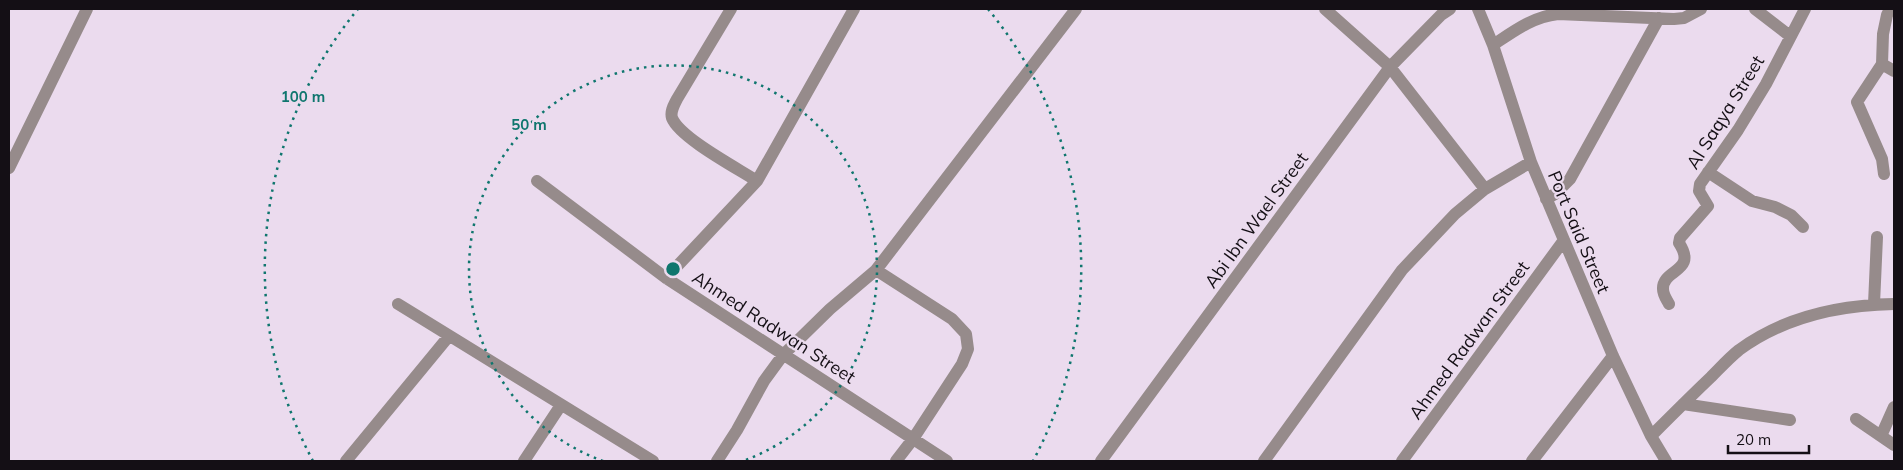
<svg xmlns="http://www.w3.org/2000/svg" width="1903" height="470" viewBox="0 0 1903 470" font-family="Mulish,sans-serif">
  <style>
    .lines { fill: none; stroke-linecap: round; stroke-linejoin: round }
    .street { stroke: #968b8b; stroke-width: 12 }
    .ring { fill: none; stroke: #0f766e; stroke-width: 2.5; stroke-dasharray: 2.5 5 }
    .labels { text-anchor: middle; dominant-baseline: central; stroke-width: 4.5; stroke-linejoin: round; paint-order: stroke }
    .street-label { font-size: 18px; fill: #140f15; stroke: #ebdbee }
    .centre { fill: #0f766e; stroke: #ebdbee; stroke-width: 2.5 }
    .ring-label { font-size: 15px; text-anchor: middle; font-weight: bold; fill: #0f766e; stroke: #ebdbee; stroke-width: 4.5; stroke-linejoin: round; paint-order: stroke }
  </style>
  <rect width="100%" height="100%" fill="#ebdbee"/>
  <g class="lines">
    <path class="street" d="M731,9l-54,90c-3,6 -7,12 -5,19 8,20 65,50 85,63
      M1325,9l65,58 95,122
      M1478,9l15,36 38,117 82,194 38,80 15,25
      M1755,9l35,27
      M1493,45c21,-14 39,-28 65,-31l116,5 10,-1 17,-9
      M1882,64l12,7
      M9,168l78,-159
      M1708,172l44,29 23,6 16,8 12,12
      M1884,174l-2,-15 -25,-57 25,-38 1,-30 4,-19 3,-6
      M537,181l129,97 281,183
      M1546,199l9,-5 15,-15 89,-161
      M876,270l76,49 14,15 2,15 -6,15 -49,75 -17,22
      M666,278l91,-97 97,-172
      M398,304l255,157
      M1669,304c-2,-4 -6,-9 -6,-15 -1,-20 35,-17 16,-46l1,-5 28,-32 -9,-15 1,-7 38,-54 28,-46 39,-75
      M1874,304l3,-67
      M1683,404l107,16
      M1856,419l38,26
      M1651,436c20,-20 40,-40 60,-59 9,-9 18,-19 28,-27 45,-33 100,-45 155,-46
      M1881,436l13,-29
      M346,461l103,-125
      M524,461l37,-56
      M717,461l20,-31 27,-49 19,-26 47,-46 46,-39 200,-261
      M1101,461l289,-394 51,-52 9,-6
      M1264,461l138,-191 53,-56 30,-25 46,-27
      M1402,461l162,-221
      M1532,461l81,-105"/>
  </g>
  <g class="ring">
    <path d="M603 461A204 204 0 1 1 743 461"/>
    <path d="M313 461A408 408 0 0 1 358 9M988 9A408 408 0 0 1 1033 461"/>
  </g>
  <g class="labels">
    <g class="street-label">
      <text transform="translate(1725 112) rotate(-58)">Al Saqya Street</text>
      <text transform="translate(1256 220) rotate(-54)">Abi Ibn Wael Street</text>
      <text transform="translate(1579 232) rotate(67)">Port Said Street</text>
      <text transform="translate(774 327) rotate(33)">Ahmed Radwan Street</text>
      <text transform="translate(1469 340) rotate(-54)">Ahmed Radwan Street</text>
    </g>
  </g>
  <circle cx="673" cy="269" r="8" class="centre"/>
  <g class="ring-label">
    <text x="303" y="102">100 m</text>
    <text x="529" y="130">50 m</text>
  </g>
  <rect width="1903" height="470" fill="none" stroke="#140f15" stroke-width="20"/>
  <path d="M1728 445v8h81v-8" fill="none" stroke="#140f15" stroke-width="2.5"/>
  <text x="1736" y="445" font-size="15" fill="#140f15" stroke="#ebdbee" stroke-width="4" paint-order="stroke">20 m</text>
</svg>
